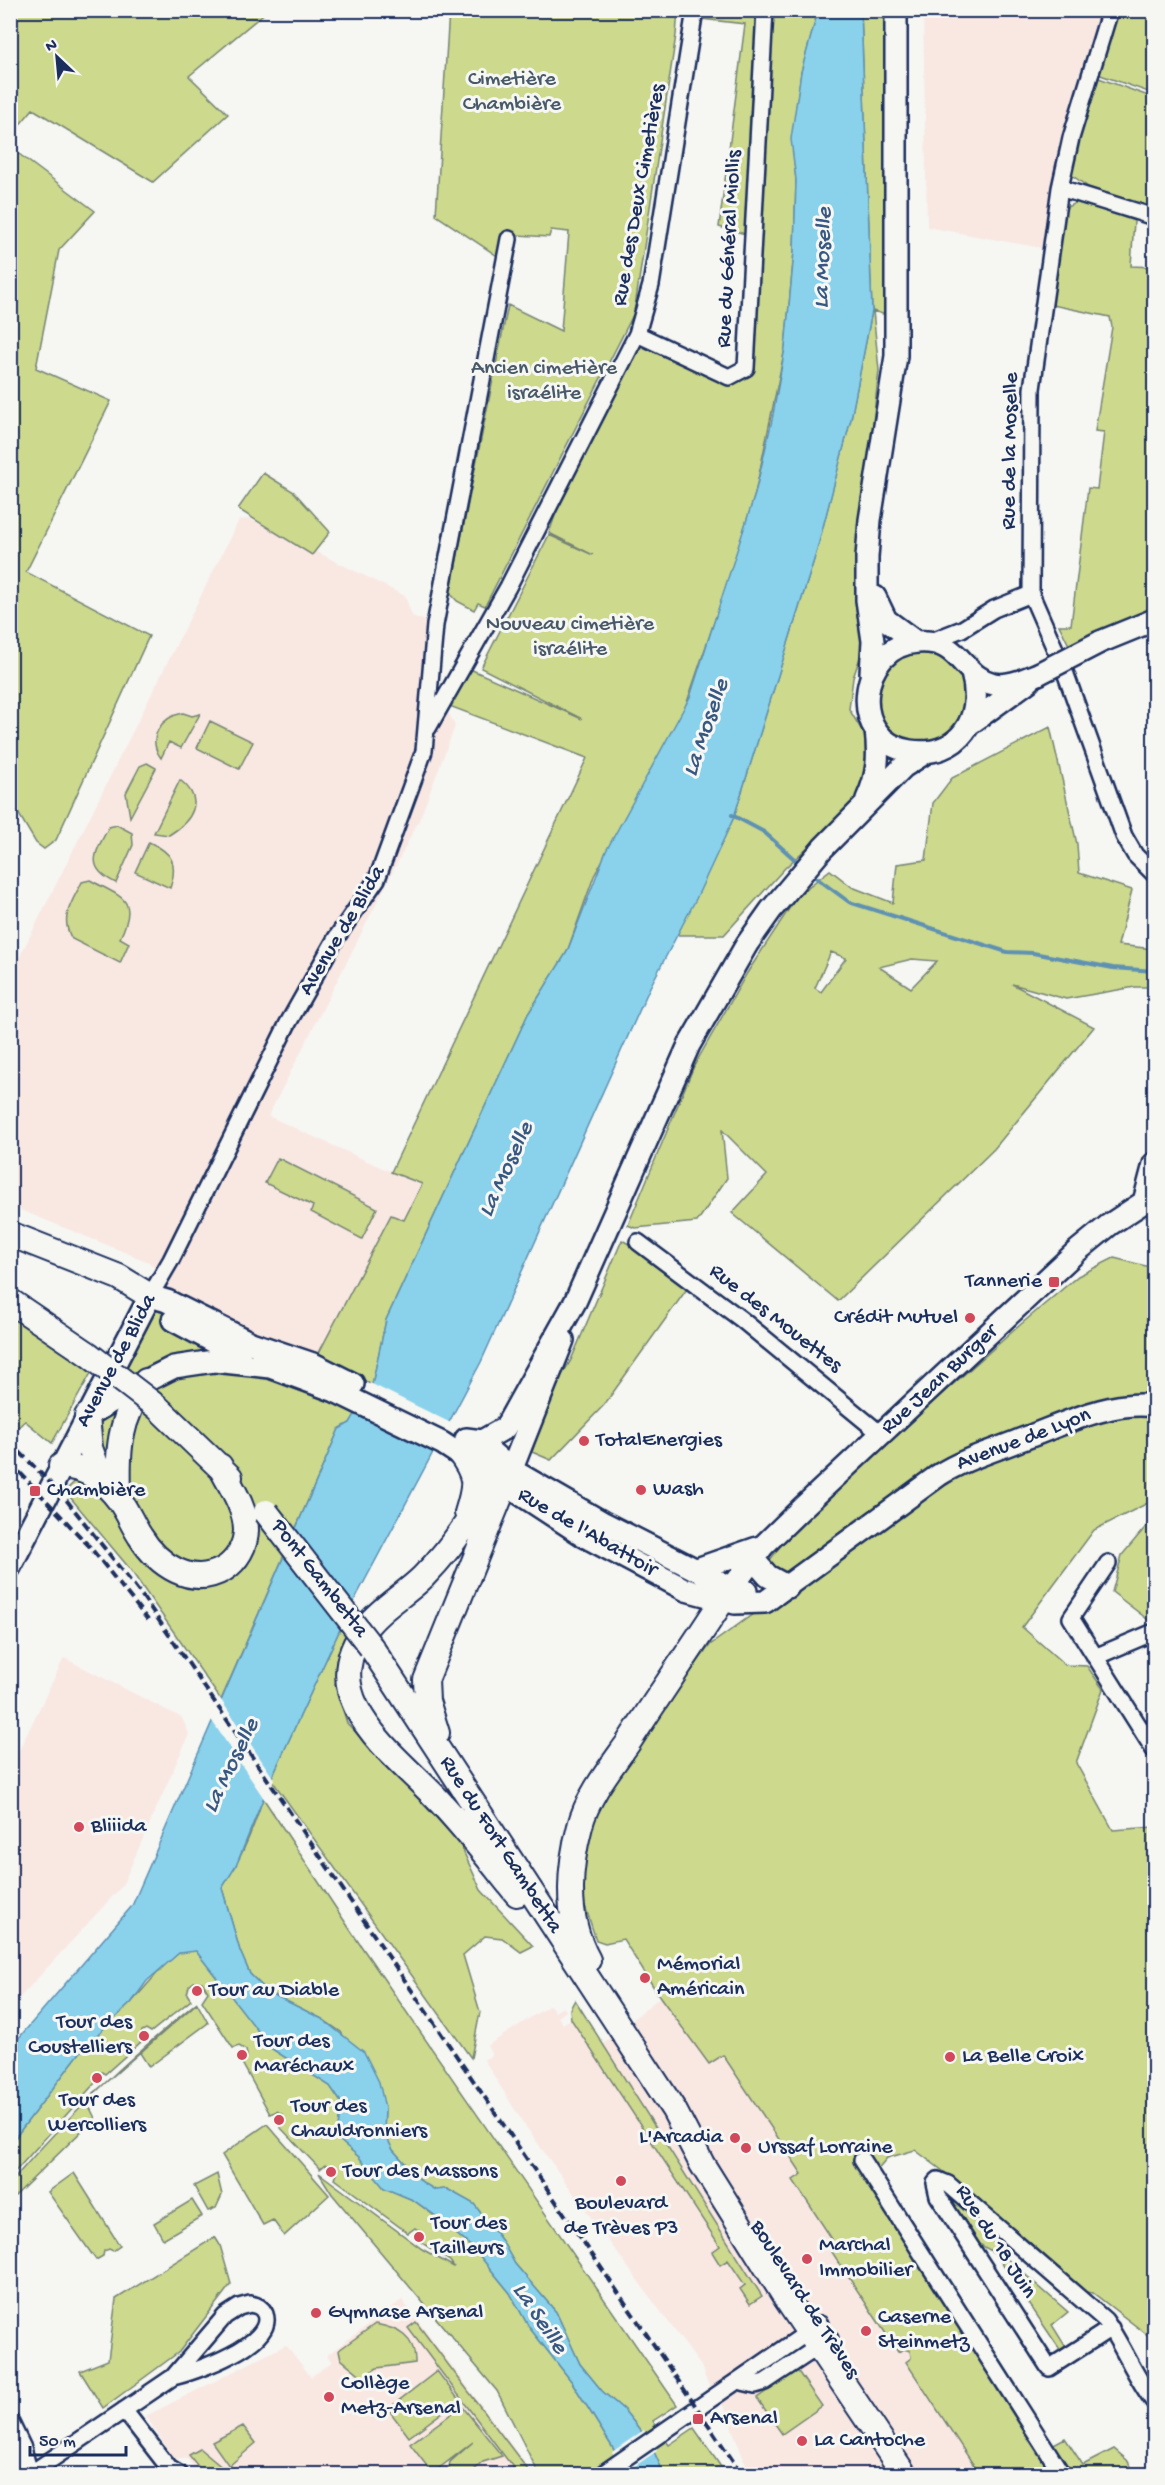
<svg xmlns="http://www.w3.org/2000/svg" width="1165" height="2485" viewBox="0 0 1165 2485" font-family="'Gochi Hand',sans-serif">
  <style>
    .built { fill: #f9e7e2 }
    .green { fill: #cdd98c; stroke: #748475; stroke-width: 1.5; fill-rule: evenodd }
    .water { fill: #8ad2ec; stroke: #5e91b3; stroke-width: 1.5 }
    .pier { fill: #f6f6f2 }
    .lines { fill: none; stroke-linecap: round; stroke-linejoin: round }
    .stream { stroke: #5e91b3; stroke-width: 4 }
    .street-casing { stroke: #1b2f5e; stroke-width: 20 }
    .secondary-casing { stroke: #1b2f5e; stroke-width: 26 }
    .primary-casing { stroke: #1b2f5e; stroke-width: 28 }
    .street { stroke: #f6f6f2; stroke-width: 15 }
    .secondary { stroke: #f6f6f2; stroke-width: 21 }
    .primary { stroke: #f6f6f2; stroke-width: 24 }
    .rail { stroke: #1b2f5e; stroke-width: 4; stroke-dasharray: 9 4.5; stroke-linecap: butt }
    .secondary-bridge-casing { stroke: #1b2f5e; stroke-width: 26; stroke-linecap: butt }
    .primary-bridge-casing { stroke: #1b2f5e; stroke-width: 28; stroke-linecap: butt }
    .secondary-bridge { stroke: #f6f6f2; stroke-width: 21 }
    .primary-bridge { stroke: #f6f6f2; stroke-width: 24 }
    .poi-dot { fill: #d1495b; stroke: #f6f6f2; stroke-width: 2 }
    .labels { text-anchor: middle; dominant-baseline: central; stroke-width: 6; stroke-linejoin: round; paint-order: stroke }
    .park-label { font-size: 22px; fill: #485a6a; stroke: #f6f6f2 }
    .street-label { font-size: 22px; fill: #1b2f5e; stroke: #f6f6f2 }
    .poi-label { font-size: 22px; fill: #1b2f5e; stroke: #f6f6f2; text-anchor: start }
    .water-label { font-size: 24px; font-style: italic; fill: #375882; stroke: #f6f6f2 }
  </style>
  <rect width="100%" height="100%" fill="#f6f6f2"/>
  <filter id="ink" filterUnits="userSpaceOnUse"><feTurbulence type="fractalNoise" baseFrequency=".0167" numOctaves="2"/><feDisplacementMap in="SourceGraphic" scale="12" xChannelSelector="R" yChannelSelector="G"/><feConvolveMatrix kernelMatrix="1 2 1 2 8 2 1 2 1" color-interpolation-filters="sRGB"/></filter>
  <g filter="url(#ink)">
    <path class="built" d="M923,11h189l-41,127 -18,112 -126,-23z
      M250,519l155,77 7,20 23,9 -6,73 15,6 11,22 -35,92 -152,298 123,56 31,12 -18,36 -13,-5 -78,149 -163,-68 12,-19 -13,-15 -138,-56 -1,-230 229,-456z
      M64,1658l118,60 7,16 -67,152 -111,121v-240z
      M660,1997l49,67 14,-9 85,116 24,68 -5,4 71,109 6,-3 6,2 1,7 -5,4 72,109 5,-3 5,6h-235l-9,-14 -19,-51 -17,-25 -7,-18 -119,-161 -58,-81 -40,-64 8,-5 -5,-9 63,-41 5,7 8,-5 3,4 -8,6 5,7 8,-5 22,33z
      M402,2300l131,174h-334l-12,-16 -12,2 -29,-44 140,-71 25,32 21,-15 -5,-7z"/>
    <path class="green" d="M11,10h256v1l-78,65 39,38 -75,68 -120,-73 -22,26z
      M449,11h229l-2,24 -42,278 -149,293 -7,-3 -4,7 -17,-9 -7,-8 58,-288 53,26 8,-99 -18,-2 -2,7 -47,-3v25l-66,-44z
      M695,11h123l-17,62 -9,66 4,41 -2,72 -9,96 -30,146 -25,81 -46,136 -90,165 -27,76 -39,62 -142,306 -14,65 -25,-14 11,41 -8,11 -11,6 -118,271 -91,-131 -65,-78c43,-38 29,-69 43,-113 7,-25 30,-58 42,-82l163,68 78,-149 13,5 18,-36 -31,-12 196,-414 -143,-54 26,-35 112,50 -101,-51 68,-133 44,20 -44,-22 30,-86 58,-113 83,36 20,-2 13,-132 -34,-9 26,-203 -52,-6z
      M861,11h35v307l-23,-7 6,59 -23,200 8,76 -11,32 -4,31 15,25 8,36 -15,32 -72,66 -61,67h-47l57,-118 83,-267 34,-132 21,-107z
      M1112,11h42v83l-62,-22z
      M1096,77l58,21v111l-66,-22 -19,-14 6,-28z
      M11,148l84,63 -36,39 -23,118 75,33 -85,171 123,64 -93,204 -12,9 -8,-6 -25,-42z
      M1079,201l55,20 -3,45 23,1v344l-84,36 -11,-22h12l17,-137 9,1 7,-57 -9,-1 17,-104 -2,-10 -58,-12 13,-97z
      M263,473l31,19 36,40 -18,23 -74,-46z
      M876 697a46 46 0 1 1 92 0a46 46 0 1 1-92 0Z
      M183,713l9,3 8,-2 -19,34 -12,-6 -8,16c-15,-20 0,-41 22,-45z
      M210,721l43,21 -14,27 -42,-21z
      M1050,727l27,117 2,29 53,17 -14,55 36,4v38h-19l-69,12 -54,-15 82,43 -100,122 -156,152 -106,-88 35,-38 -45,-45 5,48 -30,44 -62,6 -7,-3 66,-159 53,-93 51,-78 32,-25 22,17 41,16 4,-39 29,-4 7,-57 19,-25zM831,952l15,6 -25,34 -6,-4zM912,959l25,2 -26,27 -32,-21z
      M147,763l9,5 -26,49 -4,-24 14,-27z
      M180,780c26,20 12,41 -11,55l-15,-2z
      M117,825l15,8 1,12 -17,38c-32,-15 -21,-30 -7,-56z
      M149,842c24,11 29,21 21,46l-35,-16z
      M90,880c33,18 49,19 30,58l9,5 -9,20 -48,-24c-13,-21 0,-37 10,-57z
      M278,1158l99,50 -15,31 -51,-27 2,-6 -48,-23z
      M622,1240l70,42 -88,123 -53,55 -19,-8 16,-53 23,-39z
      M1114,1258l40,10v232l-60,30 -72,97 43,38 22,1 16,23 -27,74 37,67 41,-3v513l-61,-47 -14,-2 -128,-114 -36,-27 -28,8 -12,14 175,274 15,-8 18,27 31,-16 13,11 9,14h-148l-5,-6 -5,4 -72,-110 5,-4 -1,-7 -6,-2 -6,3 -72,-109 6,-4 -39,-59 9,-6 -79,-119 -14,9 -49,-67 -37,-58 -18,4 -9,-3 -17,-53 8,-59 42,-72 81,-111 61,-44 -1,-41 19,-26 49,-48 182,-161 58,-49z
      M11,1312l55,39 25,22 -39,70 -27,-22 -9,8 -5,-5z
      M1154,1517v101l-3,4 -39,-30 10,-37z
      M347,1614l8,11 -20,59 12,39 112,119 22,48 52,56 -12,6 -19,-14 -17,-2 -22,19 17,57 -9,46 -200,-279z
      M263,1798l96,145 318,462 -24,16 16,24 25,-17 32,46h-62l-15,-33 -25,-31 -22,-19 -22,-27 -24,-52 -41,-48 -13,-23 -28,-37 -27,-15 -12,1 -13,-8 -29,-32 -9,-18 1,-24 -44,-76 -19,-13 -54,-27 -18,-18 -10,-23 -18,-63c19,-28 31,-58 41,-90z
      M187,1950l9,1 76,98 58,37 11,16 -4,36 22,19 25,31 29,12 23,17 39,33 35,43 19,34 43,55 57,92h-90l-42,-83 -165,-197 -13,-21 103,76 32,18 -4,-6 -28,-18 2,-8 -9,-7 -7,5 -73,-54 2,-5 -3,-8 -9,-1 -5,4 -40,-42 4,-5 -1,-7 -6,-4 -7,3 -28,-51 5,-7 -1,-6 -7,-4 -6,2 -31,-47 6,-9 -6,-10h-8l-5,4 -2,8 4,6 -40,32 -5,-3 -4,2 -2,6 2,4 -37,33 -3,-2 -8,3 1,8 -84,93v-33l74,-97 46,-43 36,-41 12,-9z
      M575,2000l187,296 -12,8 -10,-15 5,-4 -17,-25 -8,5 -8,-13 8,-6 -149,-227 -1,-10z
      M197,2002l-111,98 9,18 -84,82v-15l7,-11c56,-65 113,-117 179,-172z
      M197,2003l11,20 -59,44 -9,-14z
      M267,2124l62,71 -45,41 -11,-16 -10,5 -41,-70z
      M74,2173l46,73 -7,5 -4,-2 -5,2 -1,5 -7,4 -48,-68z
      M217,2174l5,21 -6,13 -8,3 -14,-25z
      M945,2190l40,36 13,25 70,61 -16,13 17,27 -6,2 -68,-101 -23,-13 -29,-49z
      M192,2200l10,16 -39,23 -9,-16z
      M215,2237l5,8 11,39 -52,68 -76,56 -23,-37 28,-11 8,-61z
      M416,2322l115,152h-13l-110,-146z
      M375,2324c23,4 41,13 40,39l-38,5 -14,9 -22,-18 -2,-9z
      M797,2370l25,36 -40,28 -25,-36z
      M437,2371l22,29 -50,37 -21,-28z
      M462,2406l40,50 -19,6 -13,12h-22l2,-12 23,-20 -35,27 2,5h-7l-23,-30z
      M243,2426l13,17 -27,23 -17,-24z
      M200,2449l24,20 -7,5h-13l-15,-19z"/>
    <path class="water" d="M818,11h43l11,300 -21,108 -34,131 -83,267 -38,82 -46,88 -169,375 -134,252 -76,165 -35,87 -14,22 18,63 10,23 18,18 54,27 42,33 15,30 6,26 -1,24 9,18 29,32 13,8 12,-1 27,15 28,37 13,23 41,48 24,52 22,27 22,19 25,31 15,33h-35l-57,-92 -43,-55 -19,-34 -35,-43 -39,-34 -23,-16 -29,-12 -25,-31 -22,-19 4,-36 -11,-16 -58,-37 -76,-98 -17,2 -32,28 -16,22 -46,43 -74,97v-96l121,-141 207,-477 11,-6 22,-38 14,-65 142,-306 39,-62 39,-101 84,-154 65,-203 17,-74 13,-72 9,-96 2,-72 -5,-41 10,-67z"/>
    <path class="pier" d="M370,1383l81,40 -15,28 -80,-40z
      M219,1697l55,82 -9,21 -55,-82z
      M644,2430l13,21 -32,22 -13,-21z"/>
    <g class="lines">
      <path class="stream" d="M732,815l32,17 37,33
        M811,874l38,28 158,50 26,1 80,15 41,3"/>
      <defs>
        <path id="street" d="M1110,10l-39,128 -11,50 -28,201 -1,205 34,78 59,164 11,19 19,19
          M1060,188l94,29
          M637,334l92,43 17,-9 19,-358
          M929,642l33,-13 32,-20 37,-15
          M428,728l80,-141 129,-253 14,-49 44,-275
          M638,1242l103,77 141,116
          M150,1296l21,-36 116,-235 49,-87 41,-59 47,-128 11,-126 74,-386
          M1108,1563l-37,55 83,132
          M1095,1657l59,-25
          M862,2160l200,314
          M1111,2328l-62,40 -111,-172 -3,-13 3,-3 10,4 157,136c18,26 30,57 49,82
          M738,2381l17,4 10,-3 65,-43
          M124,2410l45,58 10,6
          M10,2421l13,27 7,26 143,-97 52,-61 14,-9 11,-3c7,1 12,3 15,10 11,30 -71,58 -92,63
          M602,2474l218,-150"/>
        <path id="secondary" d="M875,597l11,23 30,22
          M1100,642l54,-22
          M871,673l2,-32 -6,-41v-43l3,-37 26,-164v-346
          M972,673c13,45 -13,85 -62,78 -63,-9 -53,-106 8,-109 44,-3 43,35 76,42 15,3 31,-5 44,-10
          M971,723l58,-42
          M867,799c11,-23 12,-44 9,-69
          M150,1296l17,5 84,42 62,21 40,20
          M173,1320l60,32 11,11
          M87,1416l59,-35 28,-14 40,-6 56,6 65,24 107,52 144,94 100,53 49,13 30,-1 174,-127c25,-16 54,-24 81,-35 42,-15 89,-40 134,-34
          M466,1439l16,2 23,-13 70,-126 114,-257 58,-101 24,-34 52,-62 80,-81 22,-14
          M467,1440l24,12 21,18
          M499,1465l13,5 90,52 130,66 14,3
          M507,1481l56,-141
          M753,1559l15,17 20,11
          M10,1567l140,-271
          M697,1569l66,-23
          M722,1601l41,-55 40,-39 273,-255 33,-27 35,-23 10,-38"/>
        <path id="primary" d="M10,1234l109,43 31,19
          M10,1301l78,53
          M157,1407l73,70
          M87,1416l3,32 13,35
          M459,1452c18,24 17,32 8,61
          M61,1466c24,1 44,15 58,34 8,10 13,24 21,36 18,29 51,52 84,33 13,-8 22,-24 22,-39 0,-22 -16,-45 -26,-64
          M495,1478c-20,35 -44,71 -72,99 -17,17 -41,30 -55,48 -59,73 28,129 73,178 27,29 51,60 76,91
          M119,1500c-1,-50 -2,-77 27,-119
          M371,1647l303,463 28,54 85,136 117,174
          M437,1733l-10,-32 -1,-21 79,-195
          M588,1960c-23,-42 -20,-89 -8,-134 7,-29 31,-59 48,-83 31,-48 63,-94 94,-142
          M10,2458l21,16"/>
      </defs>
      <use href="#street" class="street-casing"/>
      <use href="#secondary" class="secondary-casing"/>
      <use href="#primary" class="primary-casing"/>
      <use href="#street" class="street"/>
      <use href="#secondary" class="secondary"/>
      <use href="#primary" class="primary"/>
      <path class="rail" d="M10,1442l54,55 79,100 599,877
        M10,1462l80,85 58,73"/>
      <defs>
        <path id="secondary-bridge" d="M1038,674l62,-32"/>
        <path id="primary-bridge" d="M88,1354l69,53
          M266,1512l105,135"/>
      </defs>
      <use href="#secondary-bridge" class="secondary-bridge-casing"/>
      <use href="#primary-bridge" class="primary-bridge-casing"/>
      <use href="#secondary-bridge" class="secondary-bridge"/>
      <use href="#primary-bridge" class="primary-bridge"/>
    </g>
  </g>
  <g class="poi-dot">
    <rect x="1048" y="1276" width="12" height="12" rx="3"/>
    <circle cx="970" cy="1318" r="6"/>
    <circle cx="584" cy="1441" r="6"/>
    <circle cx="641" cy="1490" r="6"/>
    <rect x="29" y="1485" width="12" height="12" rx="3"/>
    <circle cx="79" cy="1827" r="6"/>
    <circle cx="645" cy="1978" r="6"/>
    <circle cx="197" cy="1991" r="6"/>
    <circle cx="144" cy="2036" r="6"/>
    <circle cx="242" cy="2055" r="6"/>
    <circle cx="950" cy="2057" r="6"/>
    <circle cx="97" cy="2078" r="6"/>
    <circle cx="279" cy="2120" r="6"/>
    <circle cx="735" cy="2138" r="6"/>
    <circle cx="746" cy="2148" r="6"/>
    <circle cx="331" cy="2172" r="6"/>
    <circle cx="621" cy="2181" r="6"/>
    <circle cx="419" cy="2237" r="6"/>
    <circle cx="807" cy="2259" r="6"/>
    <circle cx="316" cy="2313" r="6"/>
    <circle cx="866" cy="2331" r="6"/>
    <circle cx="329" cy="2397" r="6"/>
    <rect x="692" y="2413" width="12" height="12" rx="3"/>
    <circle cx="802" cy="2441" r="6"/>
  </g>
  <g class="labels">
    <g class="park-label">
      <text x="512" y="80">Cimetière<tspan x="512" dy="25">Chambière</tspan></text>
      <text x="544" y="369">Ancien cimetière<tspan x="544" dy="25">israélite</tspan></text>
      <text x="570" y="625">Nouveau cimetière<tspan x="570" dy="25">israélite</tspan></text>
    </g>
    <g class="street-label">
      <text transform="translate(640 195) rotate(-80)">Rue des Deux Cimetières</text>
      <text transform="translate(730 249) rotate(-87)">Rue du Général Miollis</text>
      <text transform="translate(1011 451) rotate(-89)">Rue de la Moselle</text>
      <text transform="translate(343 931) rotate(-59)">Avenue de Blida</text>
      <text transform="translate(775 1319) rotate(38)">Rue des Mouettes</text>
      <text transform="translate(117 1361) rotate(-62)">Avenue de Blida</text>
      <text transform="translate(940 1380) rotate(-43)">Rue Jean Burger</text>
      <text transform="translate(1024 1440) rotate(-21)">Avenue de Lyon</text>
      <text transform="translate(587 1533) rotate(30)">Rue de l'Abattoir</text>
      <text transform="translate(319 1579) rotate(52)">Pont Gambetta</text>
      <text transform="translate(500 1845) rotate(57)">Rue du Fort Gambetta</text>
      <text transform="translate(995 2242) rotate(57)">Rue du 18 Juin</text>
      <text transform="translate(804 2300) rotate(57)">Boulevard de Trèves</text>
    </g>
    <g class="poi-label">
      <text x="1042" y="1282" text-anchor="end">Tannerie</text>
      <text x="958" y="1318" text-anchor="end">Crédit Mutuel</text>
      <text x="596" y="1441">TotalEnergies</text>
      <text x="653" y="1490">Wash</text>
      <text x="47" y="1491">Chambière</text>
      <text x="91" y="1827">Bliiida</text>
      <text x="657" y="1965">Mémorial<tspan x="657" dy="25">Américain</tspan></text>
      <text x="209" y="1991">Tour au Diable</text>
      <text x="132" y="2023" text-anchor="end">Tour des<tspan x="132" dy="25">Coustelliers</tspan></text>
      <text x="254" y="2042">Tour des<tspan x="254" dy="25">Maréchaux</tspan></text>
      <text x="962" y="2057">La Belle Croix</text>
      <text x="97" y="2101" text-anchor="middle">Tour des<tspan x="97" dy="25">Wercolliers</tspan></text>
      <text x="291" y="2107">Tour des<tspan x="291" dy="25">Chauldronniers</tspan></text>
      <text x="723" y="2138" text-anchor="end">L'Arcadia</text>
      <text x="758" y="2148">Urssaf Lorraine</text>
      <text x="343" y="2172">Tour des Massons</text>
      <text x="621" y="2204" text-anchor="middle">Boulevard<tspan x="621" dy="25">de Trèves P3</tspan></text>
      <text x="431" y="2224">Tour des<tspan x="431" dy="25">Tailleurs</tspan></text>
      <text x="819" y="2246">Marchal<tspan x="819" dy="25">Immobilier</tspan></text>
      <text x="328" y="2313">Gymnase Arsenal</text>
      <text x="878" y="2318">Caserne<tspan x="878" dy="25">Steinmetz</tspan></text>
      <text x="341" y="2384">Collège<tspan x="341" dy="25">Metz-Arsenal</tspan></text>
      <text x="710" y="2419">Arsenal</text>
      <text x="814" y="2441">La Cantoche</text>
    </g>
    <g class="water-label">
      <text transform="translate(824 258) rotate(-88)">La Moselle</text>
      <text transform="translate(707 728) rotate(-71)">La Moselle</text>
      <text transform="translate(507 1170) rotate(-65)">La Moselle</text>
      <text transform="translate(232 1766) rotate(-64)">La Moselle</text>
      <text transform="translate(539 2319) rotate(56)">La Seille</text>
    </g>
  </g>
  <rect width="1165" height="2485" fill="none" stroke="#f6f6f2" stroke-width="36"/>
  <rect x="18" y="18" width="1129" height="2449" fill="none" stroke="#1b2f5e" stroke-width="2" filter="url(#ink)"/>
  <g transform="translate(57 57) rotate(334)" stroke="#f6f6f2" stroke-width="4.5" paint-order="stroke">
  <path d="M0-4.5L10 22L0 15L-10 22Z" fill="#1b2f5e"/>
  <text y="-9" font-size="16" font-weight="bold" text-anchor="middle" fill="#1b2f5e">N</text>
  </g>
  <path d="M30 2446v9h96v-9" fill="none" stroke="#1b2f5e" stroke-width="3"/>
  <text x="39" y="2446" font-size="18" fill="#1b2f5e" stroke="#f6f6f2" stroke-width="4.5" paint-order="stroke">50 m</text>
</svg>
